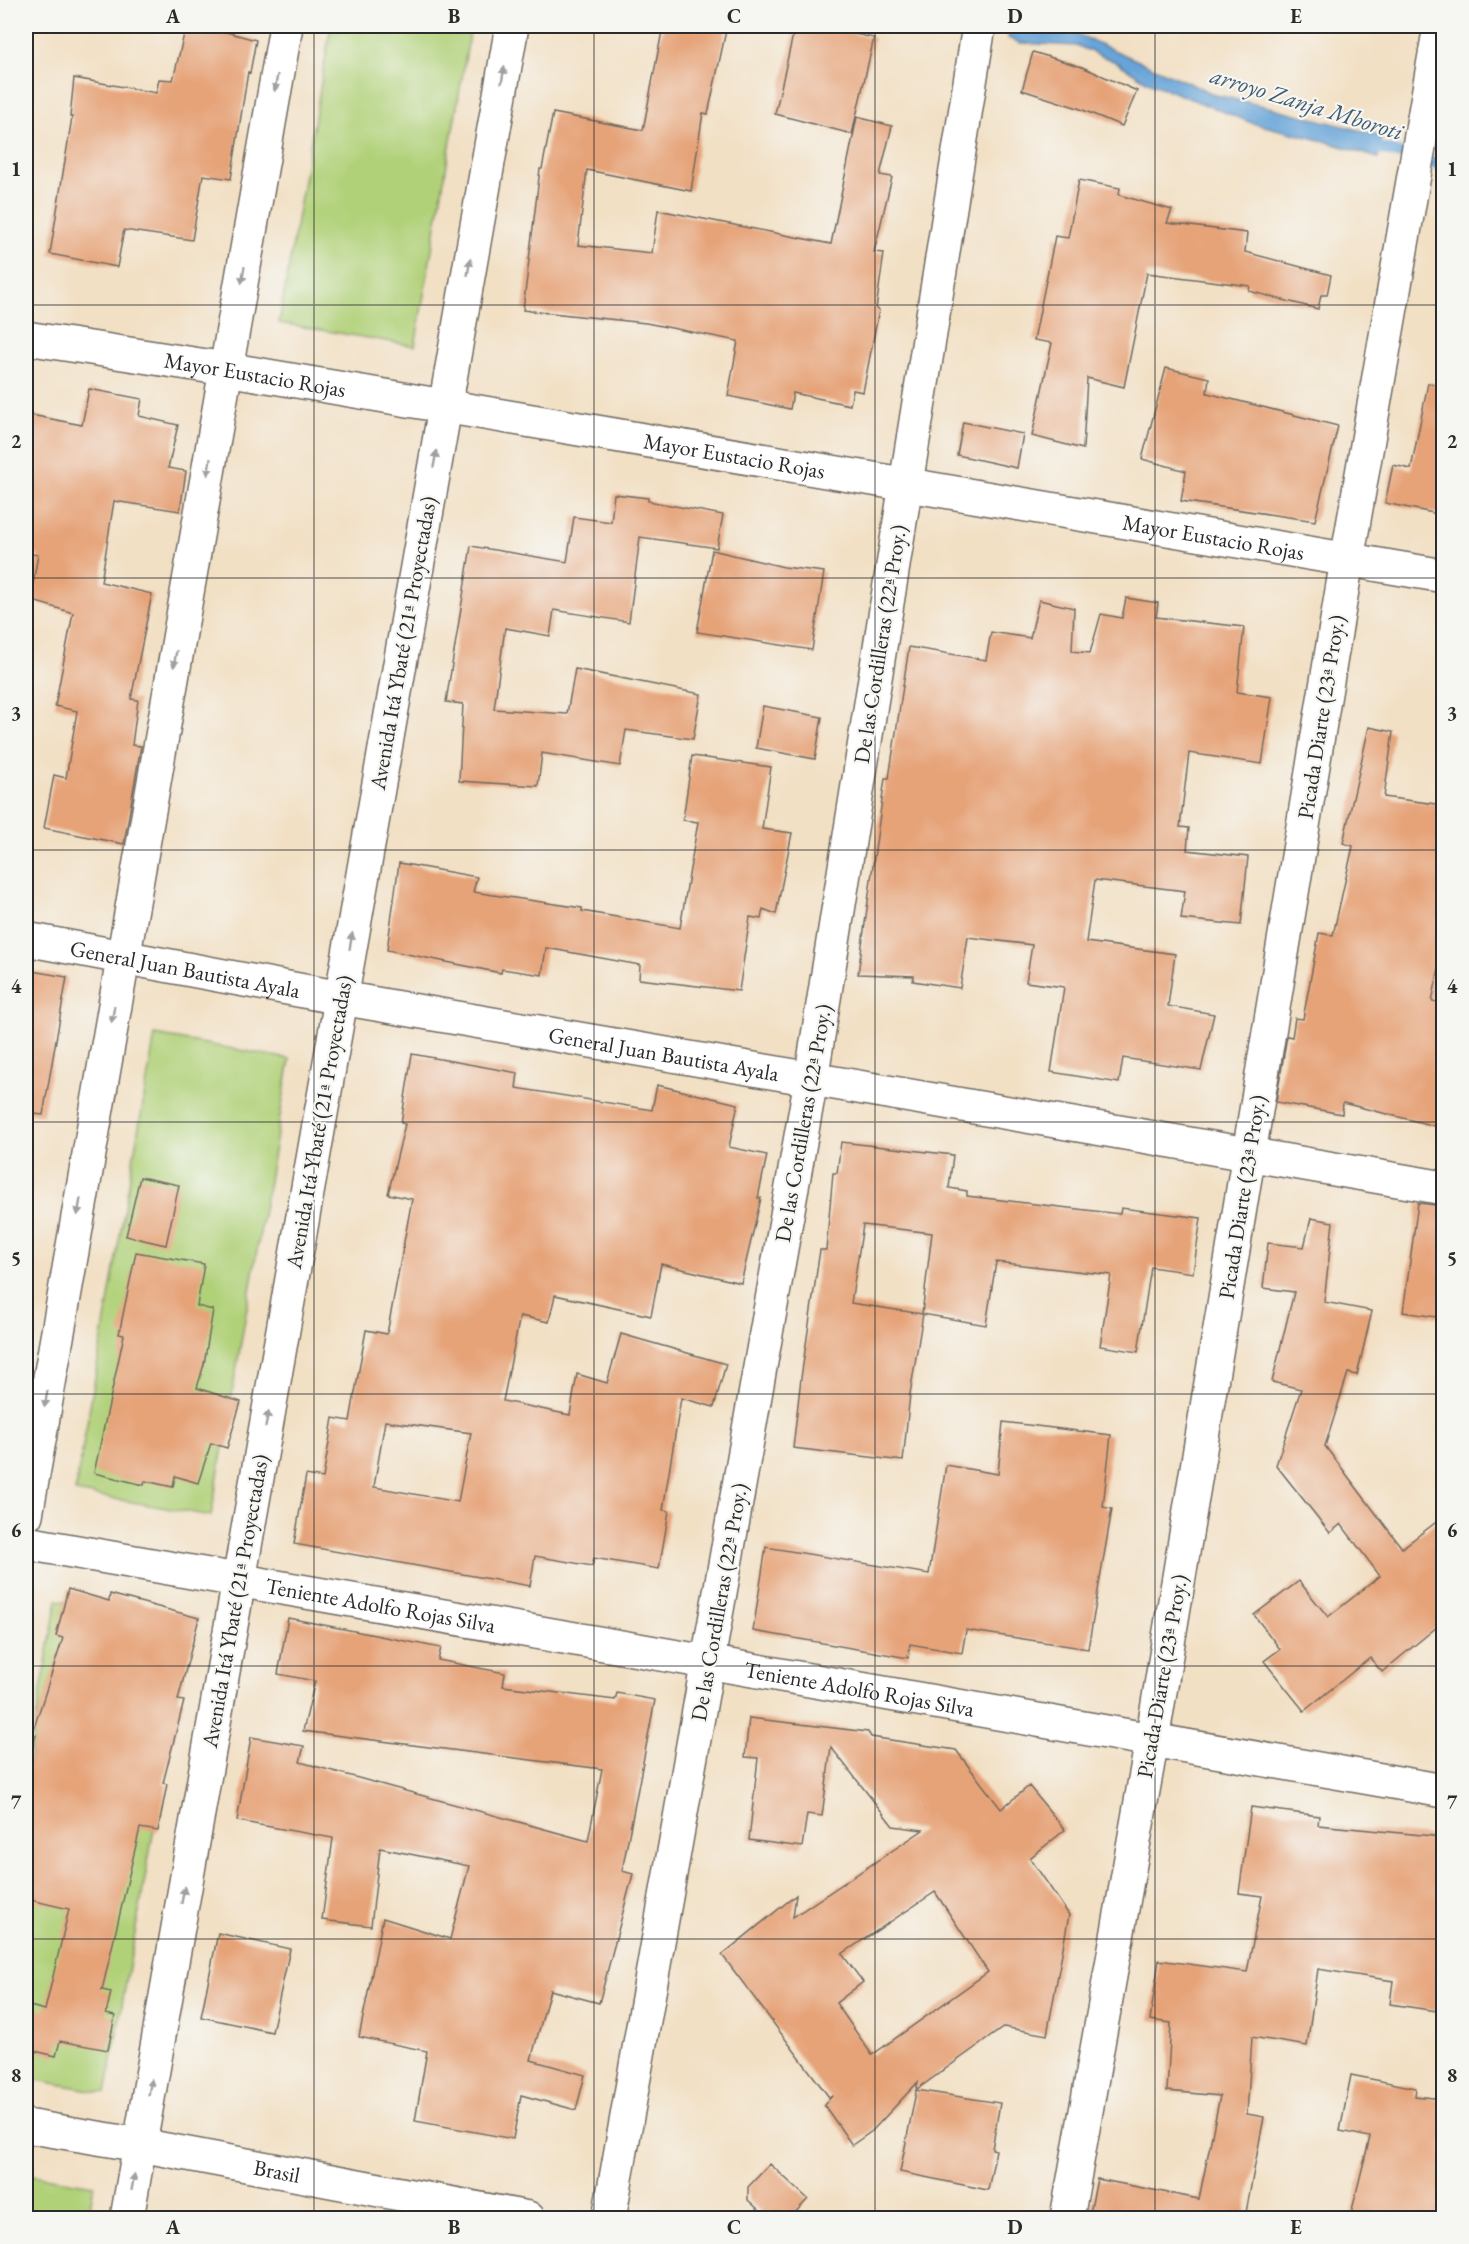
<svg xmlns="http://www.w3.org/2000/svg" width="1469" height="2244" viewBox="0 0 1469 2244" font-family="'EB Garamond',serif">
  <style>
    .green { fill: #b1d179; stroke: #6e7e52; stroke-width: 1.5 }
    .water { fill: #68a4d9; stroke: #4a6882; stroke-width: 1.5 }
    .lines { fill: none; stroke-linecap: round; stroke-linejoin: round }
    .stream { stroke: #68a4d9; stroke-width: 12 }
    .building { fill: #e6a378; fill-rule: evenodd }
    .minor-casing { stroke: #716a61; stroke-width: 36 }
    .major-casing { stroke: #716a61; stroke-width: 36 }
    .minor { stroke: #fff; stroke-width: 33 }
    .major { stroke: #fff; stroke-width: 33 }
    .oneway { fill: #a0a0a0 }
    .grid { fill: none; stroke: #2b2b2b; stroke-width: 1.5; stroke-opacity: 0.55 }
    .labels { text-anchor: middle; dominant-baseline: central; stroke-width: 4.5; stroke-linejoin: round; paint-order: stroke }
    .street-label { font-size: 22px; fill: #2b2b2b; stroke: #f6f6f2 }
    .water-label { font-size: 24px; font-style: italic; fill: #435b71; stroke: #f6f6f2 }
    .neatline { fill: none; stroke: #2b2b2b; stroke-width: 2 }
    .grid-label { font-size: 20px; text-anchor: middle; font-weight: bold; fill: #2b2b2b }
  </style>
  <rect width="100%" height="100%" fill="#f6f6f2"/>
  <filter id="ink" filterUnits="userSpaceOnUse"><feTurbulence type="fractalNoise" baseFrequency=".0167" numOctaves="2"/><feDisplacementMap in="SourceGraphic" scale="12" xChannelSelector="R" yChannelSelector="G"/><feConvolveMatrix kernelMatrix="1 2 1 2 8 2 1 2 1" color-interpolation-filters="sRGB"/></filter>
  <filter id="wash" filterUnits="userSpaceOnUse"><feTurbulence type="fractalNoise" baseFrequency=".008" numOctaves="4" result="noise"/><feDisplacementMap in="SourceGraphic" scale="24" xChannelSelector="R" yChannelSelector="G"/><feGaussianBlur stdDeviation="1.35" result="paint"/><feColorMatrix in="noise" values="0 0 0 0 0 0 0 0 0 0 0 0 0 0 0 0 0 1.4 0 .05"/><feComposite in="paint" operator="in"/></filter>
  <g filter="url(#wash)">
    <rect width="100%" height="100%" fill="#f2e0c5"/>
    <path class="green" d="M331,26h140l-56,320 -136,-23z
      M155,1035l135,24 -79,457 -136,-24z
      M57,1600l134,25 -85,468 -80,-15v-302z
      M26,2174l68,11 -6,33h-62z"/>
    <path class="water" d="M1010,26h49l157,69 61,14 105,27 -4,22 -50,-16 -76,-19 -104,-41 -30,-19 -40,-17 -58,-3 -12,-5z"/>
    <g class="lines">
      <path class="stream" d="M1365,144l79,22"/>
    </g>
    <g id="blocks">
      <path class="building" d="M186,26h18l52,14 -6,33 -2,-1 -17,107 -28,-4 -11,65 -68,-10 -7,37 -67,-13 22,-137h-2l4,-39 82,15 3,-14 14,1z
        M663,26h64l-19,88 -5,-1 -12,78 -104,-21 -9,75 74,8 6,-43 173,34 26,-127 35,9 -12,49 12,2 -18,75 10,1 -8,56 3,1 -16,82 -10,-2 -3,15 -57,-12 -3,16 -62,-13 10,-55 -92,-18 -123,-13 17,-141h2l11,-56 90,17z
        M795,26h22l57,12 -22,96 -77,-20z
        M1033,52l49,15 55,24 -15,35 -44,-18 -56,-18z
        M1079,180l41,8 -1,7 53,15 -5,13 80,10 -2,19 86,23 -4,20h-6l-3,14 -69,-18 1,-5 -103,-13 -23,114 -37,-9 -4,71 -51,-13 20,-93 -18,-3 21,-104 13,2z
        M1166,368l43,10 -2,15 131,33 -23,95 -134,-20 5,-30 -44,-12z
        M1428,383l15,2v130l-58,-12 8,-38 18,4z
        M89,389l53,10 -3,17 39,9 -10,43 18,3 -6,40 -66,-10 -13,81 51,12 -21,105 7,1 -6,45 9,1 -17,98 -80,-16 10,-53 12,3 11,-67 -22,-5 18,-93 -43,-13 8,-45 -12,-2v-139l56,11z
        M963,422l60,12 -6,34 -60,-13z
        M614,494l34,4v3l75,14 -6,33 -77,-11 -11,85 -75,-12 -4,26 -45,-8 -11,81 73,5 8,-45 126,25 -8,45 -67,-9 -6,36 -78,-13 -4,33 -79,-5 4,-77 -17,-2 25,-156 96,16 7,-45 37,5z
        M712,550l72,17 40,5 -12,78 -115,-18z
        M1126,598l32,5 -2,14 88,10 -7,65 35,5 -10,67 -73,-11 -9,74 9,1 -2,22 61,7 -7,68 -60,-6 4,-28 -90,-11 -9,62 89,12 -7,52 46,8 -13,56 -78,-12 -4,25 -68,-11 13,-85 -38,-5 6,-37 -64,-8 -8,51 -47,-7 1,-5 -56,-2 27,-196h4l20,-131 77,13 5,-28 39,6 9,-38 35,8 -2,43 18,2 11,-39 21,4z
        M763,706l59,11 -7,42 -59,-11z
        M1369,727l24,5 -9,65 59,8v145l-11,51 11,2v125l-100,-25 -1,11 -66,-12 11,-66 5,1 3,-19 8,1 16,-86 14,2 20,-89 -10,-3z
        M692,756l79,11 -9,62 30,4 -16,81 -13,-5 -2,10 -11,-2 -11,74 -100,-12 1,-14 -94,-17 -4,27 -40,-6 -1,4 -114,-23 12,-87 78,14 -4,15 109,16v3l98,17 18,-106 -15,-2z
        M26,970l41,7 -24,138 -17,-2z
        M412,1054l106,19 -2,15 136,22 5,-25 81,19 -9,43 38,8 -9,43h3l-20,85 -80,-19 -10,52 -96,-21 -6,27 -29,-6 -17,85 67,14 7,-41 30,9 14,-49 105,30 -12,43 -33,-9 -18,112 6,1 -10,58 -65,-11 -2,8 -57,-10 -5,30 -236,-42 12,-69 17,3 10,-60 17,3 16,-91 21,4 25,-135 -24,-5 17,-70 -4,-1zM385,1421l86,12 -13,69 -84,-15z
        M841,1142l112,13 -4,33 18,3v5l153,18 1,-6 80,10 -8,55 -42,-6 -13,85 -38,-6 11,-71 -115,-13 -10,63 -63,-11 -13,80 -7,67 -110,-13 8,-70 19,-128h6l7,-77h4zM863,1225l69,8 -10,81 -71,-11z
        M140,1177l39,8 -13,60 -40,-9z
        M1418,1203l25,3v112l-40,-6z
        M1311,1218l22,4 -9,80 48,9 -15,64 -9,-2 -23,73 77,102 41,-31v105l-61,50 -12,-14 -66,53 -40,-50 16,-12 -26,-34 45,-34 29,36 52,-41 -39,-52 -11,9 -54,-68 25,-76 -29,-7 22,-90 -31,-4 5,-45 36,4z
        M136,1252l68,12 -7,42 16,4 -9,54 -7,24 44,14 -14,46 -16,-5 -13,40 -23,-7 -2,11 -28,-6 -1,4 -50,-12 30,-138 -5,-1z
        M1003,1422l108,13 -8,72 9,2 -24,140 -122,-19 -4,23 -52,-9 -2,14 -155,-27 13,-84 163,27 17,-109 52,9z
        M68,1589l41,12 1,-7 89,24 -21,82 6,1 -21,82 4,1 -9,47 -18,-3 -38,162 9,2 -5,22 9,2 -7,34 -48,-9 -4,15 -30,-7v-44l19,5 24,-101 -43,-10v-126l10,-38 -4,-1 31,-96 -7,-2z
        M288,1618l153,30 -3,12 67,13 -2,13 112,14 2,-7 38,7 -33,171 11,3 -34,129 -49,-13 -19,70 54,15 -9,35 -55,-15 -8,44 -98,-18 12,-70 -68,-14 24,-119 67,21 19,-73 -89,-18 -9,78 -49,-6 11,-82 -96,-17 14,-84 53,9 -4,16 288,79 14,-72 -299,-38 12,-50 -37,-7z
        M749,1718l119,14 3,5 85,13 45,59 28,-23 36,44 -35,28 39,57 -22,120 -43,-8 -88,63 84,13 -8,46 4,1 -8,40 -88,-18 18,-90 -46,49 -20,14 -28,-40 8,-9 -3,1 -107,-142 74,-60 -3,22 130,-87 -30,-4 -62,-79 -9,69 -15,-2 -5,33 -53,-7 9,-82 -13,-1zM935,1892l53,80 -116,83 -36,-52 27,-21 -21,-28z
        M1251,1807l68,9 -1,9 125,12v175l-53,-8 3,-23 -75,-12 -11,77 -55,-9 -5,77 17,3 -19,101h-156l8,-39 102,20 21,-103 -53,-5 4,-68 -21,-3 9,-60 88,12 15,-76 -23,-3z
        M218,1933l72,16 -18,83 -71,-15z
        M1351,2075l65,13 -1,8 28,3v119h-93l20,-81 -30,-6z
        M770,2164l38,35 -18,19h-22l-20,-18v-13z"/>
    </g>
  </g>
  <g filter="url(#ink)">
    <use href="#blocks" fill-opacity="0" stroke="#716a61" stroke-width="1.5"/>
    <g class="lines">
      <defs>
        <g id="minor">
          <path id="s1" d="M26,338l200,31 1218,207"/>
          <path id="s2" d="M26,939l315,59 1103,190"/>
          <path id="s3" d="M26,1543l1418,248"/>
          <path id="s4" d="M26,2126l114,19 388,73"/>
          <path d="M609,2218l202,-1138 168,-1054"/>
          <path d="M1067,2218l85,-478 195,-1180 93,-534"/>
        </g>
        <path id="major" d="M26,1515l260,-1489
          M127,2218l385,-2192"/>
      </defs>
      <use href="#minor" class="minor-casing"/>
      <use href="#major" class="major-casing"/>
      <use href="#minor" class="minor"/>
      <use href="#major" class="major"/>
    </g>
    <defs><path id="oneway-solid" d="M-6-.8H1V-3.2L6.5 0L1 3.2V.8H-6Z" transform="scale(1.5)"/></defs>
    <g class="oneway">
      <use href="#oneway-solid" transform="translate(503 75) rotate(-80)"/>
      <use href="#oneway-solid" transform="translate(276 83) rotate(100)"/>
      <use href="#oneway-solid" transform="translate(469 267) rotate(-80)"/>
      <use href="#oneway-solid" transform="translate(243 275) rotate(100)"/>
      <use href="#oneway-solid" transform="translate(435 459) rotate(-80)"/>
      <use href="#oneway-solid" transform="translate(209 467) rotate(100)"/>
      <use href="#oneway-solid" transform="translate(175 659) rotate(100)"/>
      <use href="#oneway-solid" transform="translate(351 941) rotate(-80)"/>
      <use href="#oneway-solid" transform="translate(113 1014) rotate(100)"/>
      <use href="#oneway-solid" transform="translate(79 1207) rotate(100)"/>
      <use href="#oneway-solid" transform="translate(46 1399) rotate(100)"/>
      <use href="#oneway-solid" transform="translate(267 1419) rotate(-80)"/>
      <use href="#oneway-solid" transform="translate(183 1895) rotate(-80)"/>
      <use href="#oneway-solid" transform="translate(150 2087) rotate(-80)"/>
      <use href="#oneway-solid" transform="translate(133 2182) rotate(-80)"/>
    </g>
  </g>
  <path class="grid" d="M314,26v2192M594,26v2192M875,26v2192M1155,26v2192M26,305h1418M26,578h1418M26,850h1418M26,1122h1418M26,1394h1418M26,1666h1418M26,1939h1418"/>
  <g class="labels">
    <g class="street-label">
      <text stroke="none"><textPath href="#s1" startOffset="232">Mayor Eustacio Rojas</textPath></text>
      <text stroke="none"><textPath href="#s1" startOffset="718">Mayor Eustacio Rojas</textPath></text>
      <text stroke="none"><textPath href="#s1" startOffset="1204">Mayor Eustacio Rojas</textPath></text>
      <text transform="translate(403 643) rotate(-80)">Avenida Itá Ybaté (21ª Proyectadas)</text>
      <text transform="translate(880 644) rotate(-81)">De las Cordilleras (22ª Proy.)</text>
      <text transform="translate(1321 717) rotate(-81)">Picada Diarte (23ª Proy.)</text>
      <text stroke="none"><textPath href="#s2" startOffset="162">General Juan Bautista Ayala</textPath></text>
      <text stroke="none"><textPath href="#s2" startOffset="648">General Juan Bautista Ayala</textPath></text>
      <text transform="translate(319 1122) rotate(-80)">Avenida Itá Ybaté (21ª Proyectadas)</text>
      <text transform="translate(803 1123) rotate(-80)">De las Cordilleras (22ª Proy.)</text>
      <text transform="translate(1242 1197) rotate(-81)">Picada Diarte (23ª Proy.)</text>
      <text transform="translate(235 1601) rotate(-80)">Avenida Itá Ybaté (21ª Proyectadas)</text>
      <text transform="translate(719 1602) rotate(-80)">De las Cordilleras (22ª Proy.)</text>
      <text stroke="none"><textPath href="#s3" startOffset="360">Teniente Adolfo Rojas Silva</textPath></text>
      <text transform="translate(1162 1676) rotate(-80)">Picada Diarte (23ª Proy.)</text>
      <text stroke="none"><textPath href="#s3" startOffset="846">Teniente Adolfo Rojas Silva</textPath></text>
      <text stroke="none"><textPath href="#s4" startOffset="255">Brasil</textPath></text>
    </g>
    <g class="water-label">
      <text transform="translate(1307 103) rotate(17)">arroyo Zanja Mboroti</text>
    </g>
  </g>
  <rect width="1469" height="2244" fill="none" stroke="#f6f6f2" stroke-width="66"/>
  <rect x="33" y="33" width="1403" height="2178" class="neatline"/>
  <g class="grid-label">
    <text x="173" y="23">A</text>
    <text x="454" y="23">B</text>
    <text x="734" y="23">C</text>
    <text x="1015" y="23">D</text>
    <text x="1296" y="23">E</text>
    <text x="16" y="176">1</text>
    <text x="1452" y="176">1</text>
    <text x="16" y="448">2</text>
    <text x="1452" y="448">2</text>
    <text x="16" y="720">3</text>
    <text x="1452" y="720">3</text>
    <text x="16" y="993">4</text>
    <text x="1452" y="993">4</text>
    <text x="16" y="1265">5</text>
    <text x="1452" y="1265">5</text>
    <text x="16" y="1537">6</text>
    <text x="1452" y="1537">6</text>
    <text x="16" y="1809">7</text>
    <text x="1452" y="1809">7</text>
    <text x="16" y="2082">8</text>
    <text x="1452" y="2082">8</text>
    <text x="173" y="2234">A</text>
    <text x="454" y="2234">B</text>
    <text x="734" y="2234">C</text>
    <text x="1015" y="2234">D</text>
    <text x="1296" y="2234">E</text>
  </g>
</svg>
